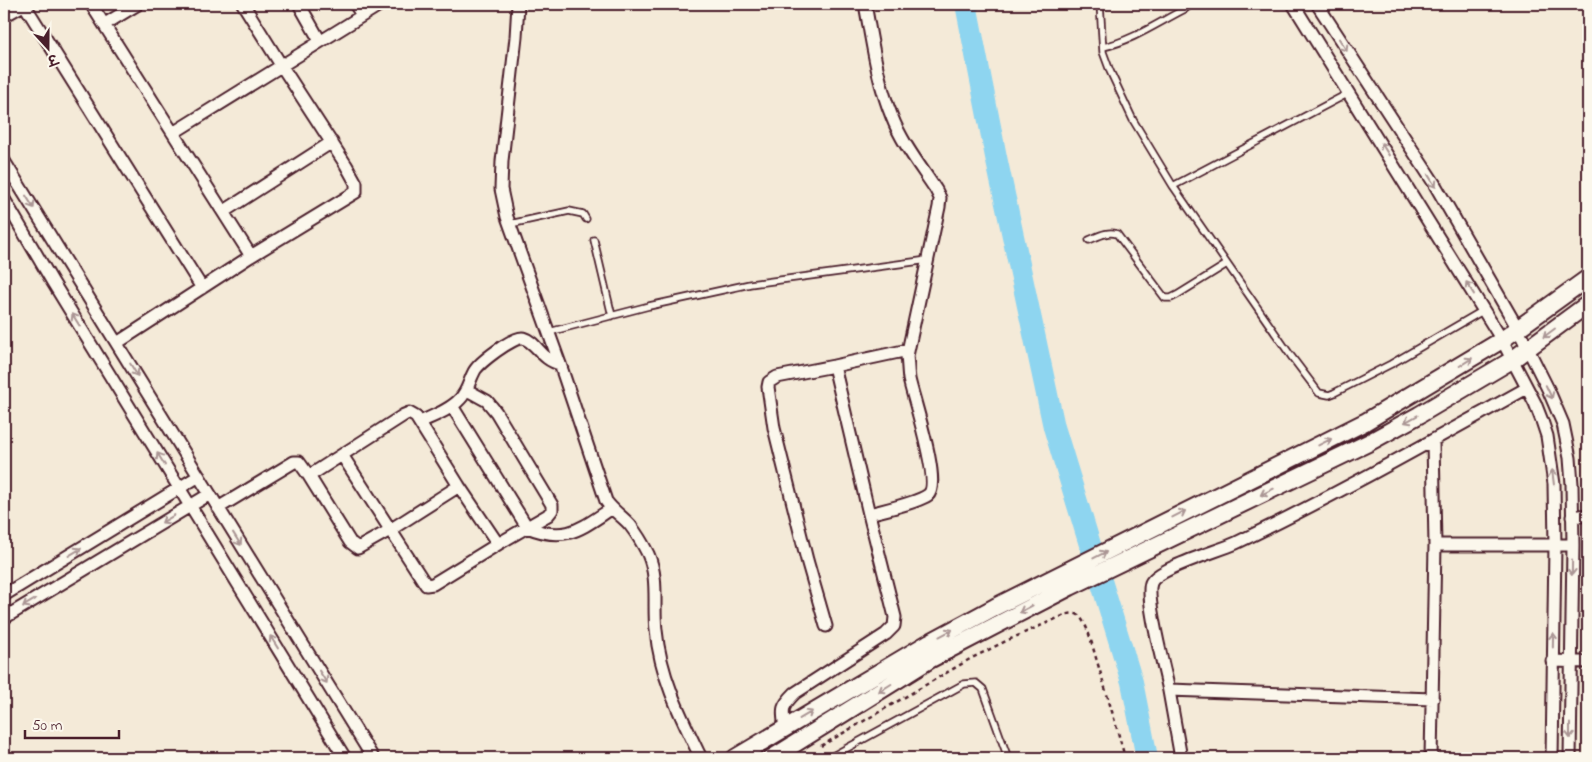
<svg xmlns="http://www.w3.org/2000/svg" width="1592" height="762" viewBox="0 0 1592 762" font-family="'Indie Flower','Playpen Sans Deva',sans-serif">
  <style>
    .lines { fill: none; stroke-linecap: round; stroke-linejoin: round }
    .river { stroke: #8ed5f0; stroke-width: 22 }
    .lane-casing { stroke: #4a1f2b; stroke-width: 9 }
    .street-casing { stroke: #4a1f2b; stroke-width: 15 }
    .secondary-casing { stroke: #4a1f2b; stroke-width: 20 }
    .path { stroke: #4a1f2b; stroke-width: 2.5; stroke-dasharray: 4 4; stroke-linecap: butt }
    .lane { stroke: #fbf7ec; stroke-width: 5.5 }
    .street { stroke: #fbf7ec; stroke-width: 11 }
    .secondary { stroke: #fbf7ec; stroke-width: 16 }
    .oneway { stroke: #ab9695 }
  </style>
  <rect width="100%" height="100%" fill="#f4ead8"/>
  <filter id="ink" filterUnits="userSpaceOnUse"><feTurbulence type="fractalNoise" baseFrequency=".02" numOctaves="2"/><feDisplacementMap in="SourceGraphic" scale="10" xChannelSelector="R" yChannelSelector="G"/><feConvolveMatrix kernelMatrix="1 2 1 2 8 2 1 2 1" color-interpolation-filters="sRGB"/></filter>
  <g filter="url(#ink)">
    <g class="lines">
      <path class="river" d="M966,4l30,153 58,270 78,255 15,76"/>
      <defs>
        <path id="lane" d="M1100,4l3,48 7,19 23,49 40,66 118,170 28,37 10,2 5,-2 57,-29 93,-54
          M1103,47c29,-6 56,-25 82,-38l6,-5
          M1173,186l176,-93
          M510,224l59,-13 14,3 3,5
          M594,240l18,76
          M1089,240c10,-4 18,-9 28,-6l48,64h6l6,-3 50,-31
          M549,332l100,-26 101,-22 178,-24
          M829,758l135,-74 12,-1 7,6 25,69"/>
        <path id="street" d="M24,4l178,284
          M91,4l160,252
          M299,4l21,37
          M355,4l7,11
          M518,4l-2,33 -14,124 -1,28 6,28 53,147 46,137c7,10 16,15 24,24 7,9 13,19 18,29 11,25 5,50 8,76 4,46 25,87 45,128
          M1293,4l209,336 33,63 7,18 5,15 7,48 1,61 -3,213
          M1317,4l117,179 84,146 30,60 15,35 7,34 2,26 1,61 -3,213
          M4,16l21,-12
          M105,24l33,-20
          M173,133l208,-129
          M4,161l369,597
          M4,199l48,82 293,477
          M223,212l109,-70
          M117,343l134,-87 105,-64v-9l-10,-18 -65,-100 -38,-61
          M467,390l20,11 9,11 56,93v5l-4,5 -50,29
          M452,406l75,121c39,16 53,2 84,-18
          M420,422c13,-6 30,-12 40,-23 8,-8 9,-18 14,-27 4,-9 40,-36 49,-34 14,4 18,22 37,26
          M309,476l41,66 8,6 32,-18 69,-44
          M218,508l76,-46h5l10,14 95,-61 5,-2 7,4 43,69 39,58 -65,40 -7,1 -84,-130
          M869,514l-35,-148 74,-16
          M1572,517l16,-2
          M1435,545h138
          M4,595l195,-119
          M4,618l206,-124
          M826,626l-19,-66 -33,-132 -6,-41 1,-5 8,-5 57,-11
          M1552,661l36,1
          M1169,690l264,9
          M785,728c-3,-19 -4,-21 10,-35l91,-59 8,-8 1,-9 -26,-103c15,-4 48,-11 59,-19 14,-11 -15,-97 -19,-116 -1,-7 -1,-15 -2,-23l32,-149 1,-9 -4,-8c-15,-23 -34,-47 -44,-73 -15,-36 -20,-76 -27,-113
          M1181,758c-4,-22 -8,-45 -12,-67 -4,-21 -24,-92 -18,-108 6,-15 68,-32 85,-40 99,-47 195,-102 291,-155
          M1431,758l4,-213 -2,-104"/>
        <path id="secondary" d="M735,758l195,-116 65,-35 370,-185 137,-82 86,-62
          M772,758l159,-99 139,-72 298,-144 51,-28 93,-55 76,-56"/>
      </defs>
      <use href="#lane" class="lane-casing"/>
      <use href="#street" class="street-casing"/>
      <use href="#secondary" class="secondary-casing"/>
      <path class="path" d="M821,746l149,-87 36,-18 61,-27c6,-1 11,-1 14,4 8,11 11,27 15,40 10,33 20,66 29,100"/>
      <use href="#lane" class="lane"/>
      <use href="#street" class="street"/>
      <use href="#secondary" class="secondary"/>
    </g>
    <defs><path id="oneway-shaft" d="M-6 0H5M1.5-3L5.5 0L1.5 3" fill="none" stroke-width="1.6" stroke-linecap="round" stroke-linejoin="round" transform="scale(1.25)"/></defs>
    <g class="oneway">
      <use href="#oneway-shaft" transform="translate(1343 45) rotate(58)"/>
      <use href="#oneway-shaft" transform="translate(1385 149) rotate(-122)"/>
      <use href="#oneway-shaft" transform="translate(1432 181) rotate(58)"/>
      <use href="#oneway-shaft" transform="translate(30 202) rotate(58)"/>
      <use href="#oneway-shaft" transform="translate(1470 288) rotate(-122)"/>
      <use href="#oneway-shaft" transform="translate(76 320) rotate(-122)"/>
      <use href="#oneway-shaft" transform="translate(1549 333) rotate(143)"/>
      <use href="#oneway-shaft" transform="translate(1466 362) rotate(-32)"/>
      <use href="#oneway-shaft" transform="translate(134 370) rotate(59)"/>
      <use href="#oneway-shaft" transform="translate(1549 392) rotate(65)"/>
      <use href="#oneway-shaft" transform="translate(1411 419) rotate(151)"/>
      <use href="#oneway-shaft" transform="translate(1325 442) rotate(-27)"/>
      <use href="#oneway-shaft" transform="translate(161 459) rotate(-122)"/>
      <use href="#oneway-shaft" transform="translate(1553 477) rotate(-97)"/>
      <use href="#oneway-shaft" transform="translate(1267 492) rotate(154)"/>
      <use href="#oneway-shaft" transform="translate(1179 514) rotate(-27)"/>
      <use href="#oneway-shaft" transform="translate(168 519) rotate(149)"/>
      <use href="#oneway-shaft" transform="translate(237 539) rotate(58)"/>
      <use href="#oneway-shaft" transform="translate(75 552) rotate(-31)"/>
      <use href="#oneway-shaft" transform="translate(1100 555) rotate(-27)"/>
      <use href="#oneway-shaft" transform="translate(1572 568) rotate(91)"/>
      <use href="#oneway-shaft" transform="translate(29 603) rotate(149)"/>
      <use href="#oneway-shaft" transform="translate(1026 609) rotate(152)"/>
      <use href="#oneway-shaft" transform="translate(946 633) rotate(-28)"/>
      <use href="#oneway-shaft" transform="translate(1553 640) rotate(-89)"/>
      <use href="#oneway-shaft" transform="translate(274 642) rotate(-122)"/>
      <use href="#oneway-shaft" transform="translate(323 677) rotate(58)"/>
      <use href="#oneway-shaft" transform="translate(885 688) rotate(148)"/>
      <use href="#oneway-shaft" transform="translate(806 715) rotate(-31)"/>
      <use href="#oneway-shaft" transform="translate(1570 731) rotate(90)"/>
    </g>
  </g>
  <rect width="1592" height="762" fill="none" stroke="#fbf7ec" stroke-width="20"/>
  <rect x="10" y="10" width="1572" height="742" fill="none" stroke="#4a1f2b" stroke-width="2" filter="url(#ink)"/>
  <g transform="translate(48 48) rotate(159)" stroke="#fbf7ec" stroke-width="4" paint-order="stroke">
  <path d="M0-4L9 19L0 12L-9 19Z" fill="#4a1f2b"/>
  <text y="-8" font-size="14" font-weight="bold" text-anchor="middle" fill="#4a1f2b">उ</text>
  </g>
  <path d="M25 730v8h94v-8" fill="none" stroke="#4a1f2b" stroke-width="2.5"/>
  <text x="32" y="730" font-size="15" fill="#4a1f2b" stroke="#fbf7ec" stroke-width="4" paint-order="stroke">50 m</text>
</svg>
